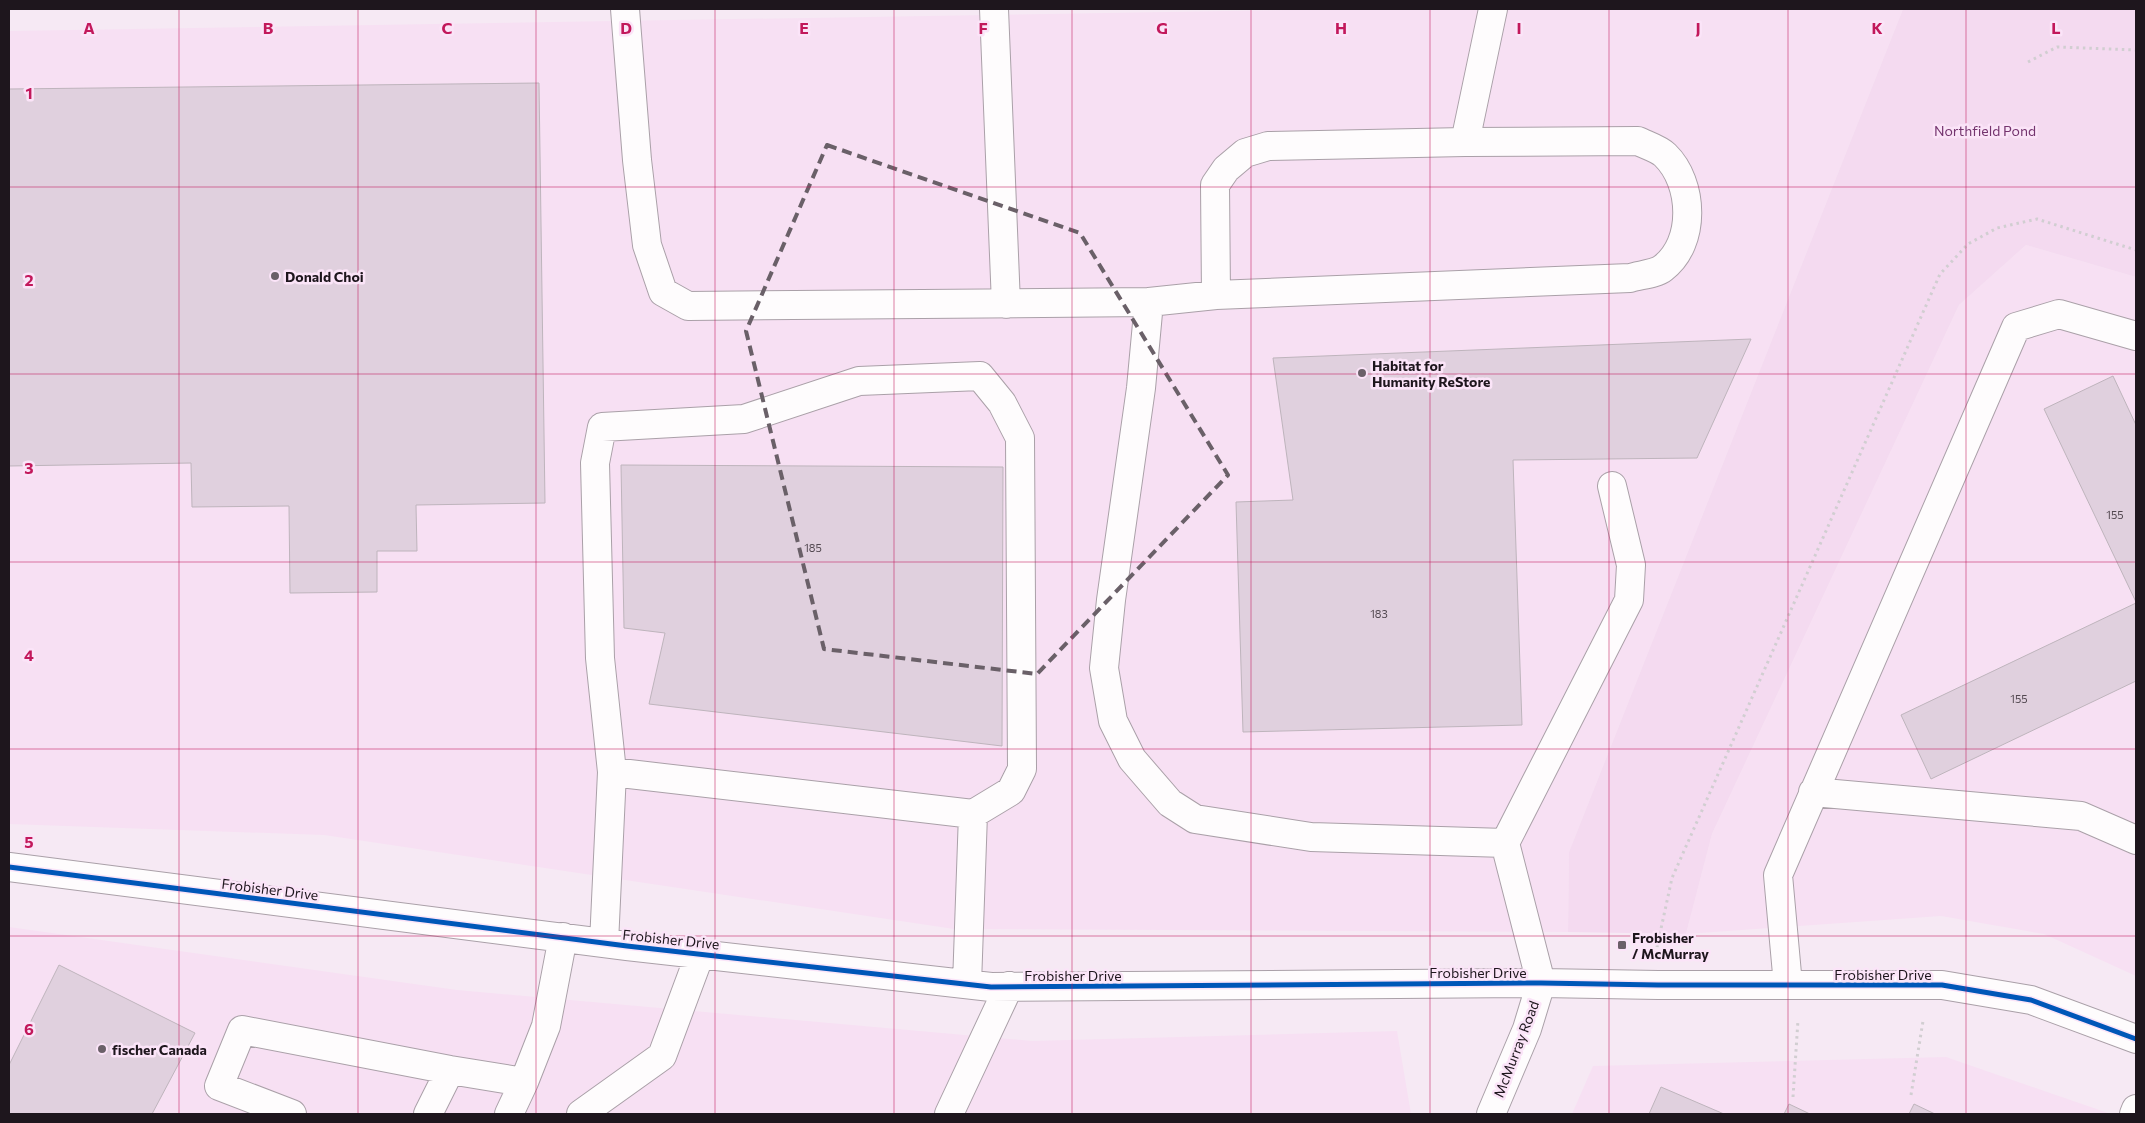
<svg xmlns="http://www.w3.org/2000/svg" width="2145" height="1123" viewBox="0 0 2145 1123" font-family="Commissioner,sans-serif">
  <style>
    .built { fill: #f7e0f3 }
    .green { fill: #f4daf0 }
    .building { fill: #e0d0de; stroke: #beb4bc }
    .lines { fill: none; stroke-linecap: round; stroke-linejoin: round }
    .minor-casing { stroke: #aaa0a8; stroke-width: 30 }
    .path { stroke: #d1ced1; stroke-width: 3; stroke-dasharray: 2.5 4; stroke-linecap: butt }
    .minor { stroke: #fefcfd; stroke-width: 28 }
    .cycleway-casing { stroke: #fbe4f8; stroke-width: 8 }
    .cycleway { stroke: #0057b8; stroke-width: 5 }
    .marked { fill: none; stroke: #6a6068; stroke-width: 4; stroke-dasharray: 10 6; stroke-linejoin: round }
    .grid { fill: none; stroke: #c2185b; stroke-width: 1; stroke-opacity: 0.55 }
    .poi-dot { fill: #6a6068; stroke: #fbe4f8; stroke-width: 2 }
    .labels { text-anchor: middle; dominant-baseline: central; stroke-width: 5; stroke-linejoin: round; paint-order: stroke }
    .number-label { font-size: 11px; fill: #524850 }
    .park-label { font-size: 14px; fill: #74346e; stroke: #fbe4f8 }
    .poi-label { font-size: 14px; font-weight: bold; fill: #1e161d; stroke: #fbe4f8; text-anchor: start }
    .street-label { font-size: 14px; fill: #1e161d; stroke: #fbe4f8 }
    .grid-label { font-size: 16px; text-anchor: middle; font-weight: bold; fill: #c2185b; stroke: #fbe4f8; stroke-width: 5; stroke-linejoin: round; paint-order: stroke }
  </style>
  <rect width="100%" height="100%" fill="#f6e9f4"/>
  <path class="built" d="M1351,9h552l-334,843 -1,80 -614,-3 -630,-94 -315,-11v-793z
    M2026,245l110,32v699l-92,-42 -103,-18 -255,18 26,-100 247,-529z
    M9,927l448,63 575,51 365,-10 14,83h-1402z
    M1946,1057l165,57h-539l21,-48z"/>
  <path class="green" d="M1903,9h233v268l-110,-32 -67,60 -247,529 -26,100 -118,-2 1,-80z"/>
  <path class="building" d="M539,83l6,420 -129,2 1,46h-40v41l-87,1 -1,-87 -97,1 -1,-44 -182,3v-377z
    M1751,339l-54,119 -184,2 9,265 -279,7 -7,-230 57,-2 -20,-142z
    M2113,376l23,49v177l-92,-193z
    M621,465l382,2 -1,279 -353,-42 16,-71 -41,-5z
    M2136,603v78l-205,98 -30,-64z
    M59,965l136,68 -43,81h-143v-49z
    M1661,1087l63,27h-75z
    M1789,1104l21,10h-26z
    M1914,1104l21,10h-26z"/>
  <g class="lines">
    <defs>
      <path id="minor" d="M625,9l12,151 10,85 16,47 25,14 461,-4
        M994,9l12,295
        M1638,141c8,4 21,8 27,14 29,28 31,88 -2,113 -7,6 -24,7 -33,10l-414,17 -1,-110 11,-16 19,-16 23,-7 197,-4z
        M1465,142l28,-133
        M1216,295l-67,7 -8,86 -30,212 -7,68 9,53 19,38 38,44 25,16 116,18 194,6 36,140
        M612,772l-12,-114 -5,-195 7,-36 142,-8 115,-38 121,-5 22,27 18,35 2,331 -11,22 -38,23
        M1813,792l268,24 55,24
        M1505,843l124,-243 2,-35 -19,-79
        M9,867l618,79 364,41 550,-4 117,2h284l89,15 105,39
        M604,943l8,-171 361,42 -6,170
        M1788,985l-10,-110 238,-548 43,-13 77,22
        M292,1114l-73,-28 23,-56 208,40 74,12
        M428,1114l22,-44
        M509,1114l15,-32 22,-56 17,-89
        M581,1114l81,-58 38,-102
        M949,1114l60,-128
        M1491,1114l36,-85 14,-46
        M2134,1114l2,-5"/>
    </defs>
    <use href="#minor" class="minor-casing"/>
    <path class="path" d="M2028,62l29,-15 79,3
      M1657,947l15,-69 268,-604 28,-30 29,-16 40,-9 99,31
      M1911,1095l12,-74
      M1793,1097l5,-77"/>
    <use href="#minor" class="minor"/>
    <defs>
      <path id="cycleway" d="M9,867l618,79 364,41 550,-4 117,2h284l89,15 105,39"/>
    </defs>
    <use href="#cycleway" class="cycleway-casing"/>
    <use href="#cycleway" class="cycleway"/>
  </g>
  <path class="marked" d="M827,145l253,88 148,242 -191,199 -213,-25 -78,-318z"/>
  <path class="grid" d="M179,9v1105M358,9v1105M536,9v1105M715,9v1105M894,9v1105M1072,9v1105M1251,9v1105M1430,9v1105M1609,9v1105M1788,9v1105M1966,9v1105M9,187h2127M9,374h2127M9,562h2127M9,749h2127M9,936h2127"/>
  <g class="poi-dot">
    <circle cx="275" cy="276" r="5"/>
    <circle cx="1362" cy="373" r="5"/>
    <rect x="1617" y="940" width="10" height="10" rx="2.5"/>
    <circle cx="102" cy="1049" r="5"/>
  </g>
  <g class="labels">
    <g class="number-label">
      <text x="2115" y="514">155</text>
      <text x="813" y="547">185</text>
      <text x="1379" y="613">183</text>
      <text x="2019" y="698">155</text>
    </g>
    <g class="park-label">
      <text x="1985" y="130">Northfield Pond</text>
    </g>
    <g class="poi-label">
      <text x="285" y="276">Donald Choi</text>
      <text x="1372" y="365">Habitat for<tspan x="1372" dy="16">Humanity ReStore</tspan></text>
      <text x="1632" y="937">Frobisher<tspan x="1632" dy="16">/ McMurray</tspan></text>
      <text x="112" y="1049">fischer Canada</text>
    </g>
    <g class="street-label">
      <text transform="translate(270 889) rotate(7)">Frobisher Drive</text>
      <text transform="translate(671 939) rotate(6)">Frobisher Drive</text>
      <text x="1478" y="972">Frobisher Drive</text>
      <text x="1883" y="974">Frobisher Drive</text>
      <text x="1073" y="975">Frobisher Drive</text>
      <text transform="translate(1516 1049) rotate(-69)">McMurray Road</text>
    </g>
  </g>
  <g class="grid-label">
    <text x="89" y="34">A</text>
    <text x="268" y="34">B</text>
    <text x="447" y="34">C</text>
    <text x="626" y="34">D</text>
    <text x="804" y="34">E</text>
    <text x="983" y="34">F</text>
    <text x="1162" y="34">G</text>
    <text x="1341" y="34">H</text>
    <text x="1519" y="34">I</text>
    <text x="1698" y="34">J</text>
    <text x="1877" y="34">K</text>
    <text x="2056" y="34">L</text>
    <text x="29" y="99">1</text>
    <text x="29" y="286">2</text>
    <text x="29" y="474">3</text>
    <text x="29" y="661">4</text>
    <text x="29" y="848">5</text>
    <text x="29" y="1035">6</text>
  </g>
  <rect width="2145" height="1123" fill="none" stroke="#1e161d" stroke-width="20"/>
</svg>
